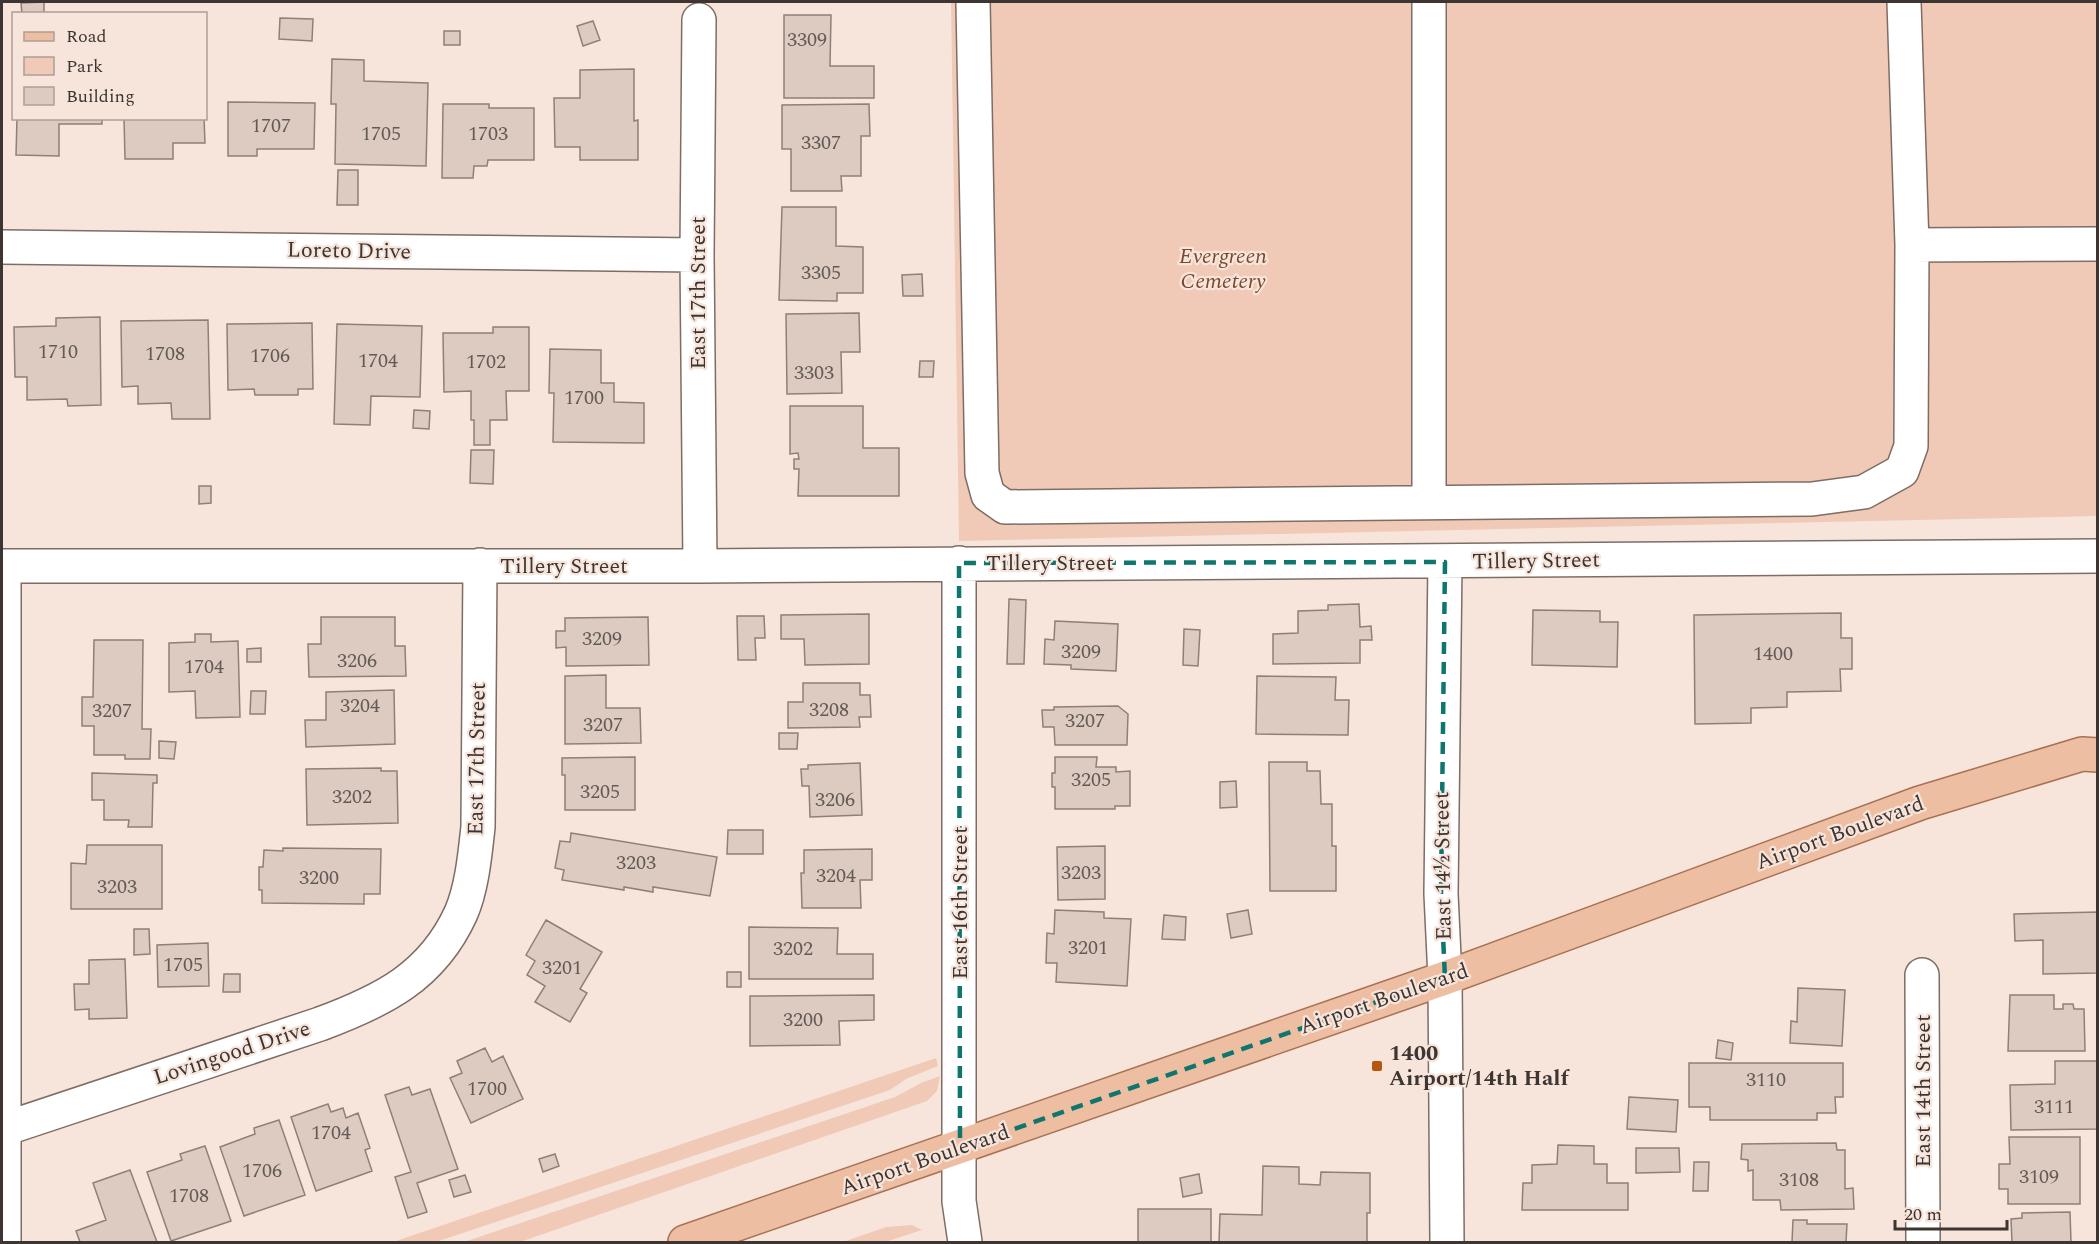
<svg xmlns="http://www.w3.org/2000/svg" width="2099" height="1244" viewBox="0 0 2099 1244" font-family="Spectral,serif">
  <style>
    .green { fill: #f0cab6 }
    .building { fill: #ddcbc2; stroke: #8f7f77; stroke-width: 1.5 }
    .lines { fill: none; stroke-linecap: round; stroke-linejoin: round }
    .minor-casing { stroke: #7d6d65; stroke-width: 36 }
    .major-casing { stroke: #a87153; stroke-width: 36 }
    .minor { stroke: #fff; stroke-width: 33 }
    .major { stroke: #eebea3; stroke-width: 33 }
    .marked { fill: none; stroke: #0f766e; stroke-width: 4.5; stroke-dasharray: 12 8; stroke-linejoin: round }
    .poi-dot { fill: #b65612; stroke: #f7e5dc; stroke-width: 2 }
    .labels { text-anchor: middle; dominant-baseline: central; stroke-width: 4.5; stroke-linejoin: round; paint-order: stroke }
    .number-label { font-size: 20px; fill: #645a55 }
    .street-label { font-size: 22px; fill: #3c3531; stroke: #f7e5dc }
    .park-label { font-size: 22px; font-style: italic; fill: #7c482b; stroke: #f7e5dc }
    .poi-label { font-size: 22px; font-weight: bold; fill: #3c3531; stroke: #f7e5dc; text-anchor: start }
  </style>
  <rect width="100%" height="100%" fill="#f7e5dc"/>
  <path class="green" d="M951,2h1146v514l-1138,25z
    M936,1058l2,8 -32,13 -16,11 -454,152h-43z
    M940,1076l-3,15 -10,10 -407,141h-56l431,-145 26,-14z
    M912,1225l10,5 -37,12h-42l43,-15z"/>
  <path class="building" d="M44,2v12h-22l-1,-11z
    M784,15h47l-1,51h44v32h-90z
    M280,18l33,1 -1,22 -33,-2z
    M593,21l7,19 -17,6 -6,-20z
    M444,31h16v14h-16z
    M332,59l32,1v21l64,2 -2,83 -91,-2 1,-60h-5z
    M634,69v52l4,-1v40h-58v-13h-25l-1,-49h26v-28z
    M228,102l87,1 -1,46h-57v7h-29z
    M443,104h46v4h45v52h-46l-1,6h-13l-1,12h-31z
    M869,104l1,32h-9v40h-20l1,15h-51v-42h-9v-44z
    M17,118h85v6h-43v32l-43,-1z
    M124,118h80l1,25h-32v16h-48z
    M338,170h20v35h-21z
    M782,207h54v39l27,1v46h-26v8l-58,-1z
    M922,274l1,22h-20l-1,-21z
    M859,313l1,39h-19l1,41 -55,1 -1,-80z
    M100,317l1,88 -33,1 -1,-7 -40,1v-23h-12l-1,-50 42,-1v-8z
    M208,320l2,99h-38l-1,-16 -33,1v-18l-16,1 -1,-66z
    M312,323l1,66h-15v6h-43l-1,-6 -26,1 -1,-66z
    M337,324l85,2 -2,71 -49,-1 -1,29 -36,-1z
    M493,327h36v64h-23l1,29h-17v25h-16v-25h-3v-29l-27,1 -1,-59h50z
    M550,349l51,1v33h13v19l30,1v40l-91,-1 1,-49h-5z
    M920,361h14l-1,16h-14z
    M790,406h73v42h36v48h-101l1,-27h-5v-10h5l-1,-6 -8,1z
    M414,410l16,1 -1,18 -16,-1z
    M471,450h23l-1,34 -23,-1z
    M199,486h12v17l-12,1z
    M1009,599l17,1 -2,64h-17z
    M1359,604l1,23 11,-1 1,14h-12v23l-87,1v-30l25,-1v-22l30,-1v-5z
    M1533,610l67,1v11h18l-1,45 -85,-2z
    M1841,613v25h11v31h-12l1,22 -54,1v15l-36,1v15l-56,1 -1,-109z
    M869,614v50l-64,1 -1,-26h-23v-24z
    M737,616h27l1,22h-10l1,22h-18z
    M321,617h74v29h10l1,30 -97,1 -1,-33h13z
    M648,617l1,48 -83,1v-19l-10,1v-17h9v-13z
    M1055,621l63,3 -2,47 -45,-2v-4l-27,-1 1,-25 9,1z
    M1184,629l16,1 -2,36 -15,-1z
    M195,634h16v8l27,-1 2,76 -44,1 -1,-27 -26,1v-49l26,-1z
    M94,640h49l-1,89h9l-1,30h-25v-4h-31v-29h-12v-29h11z
    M261,648v14h-14v-13z
    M606,675v33h34l1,35 -76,1v-68z
    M1257,676l79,1 -1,23h14l-1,35 -92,-1z
    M803,683h57v12h10l1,22h-12l1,10 -72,1v-26h15z
    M394,690l1,54 -89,3 -1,-27h21v-28z
    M251,691h15l-1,23h-15z
    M1118,706l10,8 -1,31h-72l-1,-18h-11l-1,-17h12v-3z
    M779,733h19l-1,16h-18z
    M159,741l17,1 -2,17 -15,-1z
    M635,757v53h-70v-35h-3v-17z
    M1055,757h42l-1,10h20v5l14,-1v35h-15v3h-60v-22h-3v-14h3z
    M1269,762h38v9h13l1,33h11v42h4v45h-66z
    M860,763l2,52 -52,2 -1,-31h-7l-1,-17h7v-4z
    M381,768v3h16l1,52 -91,2 -1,-56z
    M92,773l65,2v8h-4l-1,44h-24l1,-7h-25v-20h-12z
    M1236,781l1,26 -17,1v-26z
    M728,830h35v24h-36z
    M571,833l146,24 -7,39 -57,-9v5l-29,-5v3l-62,-10 2,-10 -9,-2 5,-27 10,1z
    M87,845h75v64h-91v-46l15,1z
    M1105,846v53l-47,1 -1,-53z
    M283,848l98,1 -1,45h-16v10l-102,-1v-13h-3v-23h4l1,-17 19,1z
    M872,849v31h-12l1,28h-59l-1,-35h3v-23z
    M1055,910l49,2v6l27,1 -4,67 -71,-4 1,-19h-11l1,-30 7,1z
    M1248,910l4,24 -21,4 -4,-24z
    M2098,912v61l-55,1v-34l-28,1 -1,-27z
    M1164,915l22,2 -1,23 -23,-1z
    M546,920l56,32 -22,37 7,4 -17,29 -35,-20 10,-16 -18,-11 8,-14 -9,-6z
    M749,927l89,1 -1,26h36v25h-124z
    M134,929h15l1,25 -16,1z
    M208,943l1,43 -51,1 -1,-42z
    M125,959l2,59 -38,1v-10l-14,1 -1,-26h15v-24z
    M727,972h14v15h-14z
    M224,974h16v18h-17z
    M1798,988l47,2 -3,56 -52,-3 1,-22 6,1z
    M874,995v25l-35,1 1,24 -90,1v-50z
    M2010,995h44v14h9v-5h10l1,5h10l1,42h-77z
    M1718,1040l15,3 -2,17 -15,-2z
    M485,1048l7,14 11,-6 20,43 -52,24 -21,-45 12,-5 -5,-12z
    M2055,1061h43v68l-87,1 -1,-45 45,-1z
    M1689,1063h154v34h-8l1,16h-19v7h-107v-13h-21z
    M409,1087l3,8 18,-6 28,80 -41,14 10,29 -19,6 -13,-41 16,-5 -26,-77z
    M1629,1097l49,3 -2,32 -49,-3z
    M328,1104l3,8 12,-4 3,10 12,-5 12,35 -5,2 7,21 -56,20 -25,-74z
    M279,1120l26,75 -61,21 -24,-69 35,-13 -1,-6z
    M2009,1137h71v67h-72v-15h-9v-25h11z
    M1836,1143l1,7h8v39l8,-1 1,21 -73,1 -1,-10h-27v-30l-5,1v-11l-7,-1 1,-15z
    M1558,1145l36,1v18h13v19h21v27h-106l1,-27h9v-18l25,-1z
    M205,1146l26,75 -60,20 -24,-69 35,-12 -2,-6z
    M1636,1148h43l1,24 -44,1z
    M555,1154l4,12 -16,6 -4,-13z
    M1694,1162h15l-1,29h-15z
    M1263,1166l36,1v17l21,1 1,-13 49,1v40h-3v29h-148l1,-28 42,1z
    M130,1170l27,72h-77l-4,-11 30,-11 -13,-37z
    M1199,1174l3,19 -19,4 -3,-19z
    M465,1175l6,17 -17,5 -5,-17z
    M1138,1209h73v33h-73z
    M2070,1212l1,30h-59l-1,-23 11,-1v-5z
    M1793,1220h14v4h40l-1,18h-54z"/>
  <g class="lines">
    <defs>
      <path id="minor" d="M973,2l9,471 6,22 17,12 807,-8 52,-7 38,-21 9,-25 1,-201 -8,-243
        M1429,2v500
        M699,20l-2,235 3,311
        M1912,245l186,-1
        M2,247l695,8
        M1445,562l-4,332 4,84 2,264
        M959,563v638l6,41
        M2,566h698l1398,-10
        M1922,975l1,267
        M4,1129l316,-105c62,-23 112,-47 141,-111 11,-25 14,-59 17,-86l2,-262
        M4,1242v-676"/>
      <path id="major" d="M685,1242l760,-264 475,-175 162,-49 16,1"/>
    </defs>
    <use href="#minor" class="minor-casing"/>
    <use href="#major" class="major-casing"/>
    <use href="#minor" class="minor"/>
    <use href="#major" class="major"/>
  </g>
  <path class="marked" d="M1445,562l-4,332 4,84 -485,170 -1,-585z"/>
  <rect class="poi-dot" x="1371" y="1060" width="12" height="12" rx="3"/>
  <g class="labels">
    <g class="number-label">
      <text x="807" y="40">3309</text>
      <text x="271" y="126">1707</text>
      <text x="381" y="134">1705</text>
      <text x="488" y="134">1703</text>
      <text x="821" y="143">3307</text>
      <text x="821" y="273">3305</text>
      <text x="58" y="352">1710</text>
      <text x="165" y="354">1708</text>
      <text x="270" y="356">1706</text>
      <text x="378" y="361">1704</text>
      <text x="486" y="362">1702</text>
      <text x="814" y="373">3303</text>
      <text x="584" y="398">1700</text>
      <text x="602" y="639">3209</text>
      <text x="1081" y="652">3209</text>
      <text x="1773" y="654">1400</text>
      <text x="357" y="661">3206</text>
      <text x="204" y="667">1704</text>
      <text x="360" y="706">3204</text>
      <text x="829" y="710">3208</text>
      <text x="112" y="711">3207</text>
      <text x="1085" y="721">3207</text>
      <text x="603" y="725">3207</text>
      <text x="1091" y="780">3205</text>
      <text x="600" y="792">3205</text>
      <text x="352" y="797">3202</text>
      <text x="835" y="800">3206</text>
      <text x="636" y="863">3203</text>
      <text x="1081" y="873">3203</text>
      <text x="836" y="876">3204</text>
      <text x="319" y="878">3200</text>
      <text x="117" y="887">3203</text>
      <text x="1088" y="948">3201</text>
      <text x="793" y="949">3202</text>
      <text x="183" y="965">1705</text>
      <text x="562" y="968">3201</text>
      <text x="803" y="1020">3200</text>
      <text x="1766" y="1080">3110</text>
      <text x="487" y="1089">1700</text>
      <text x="2054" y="1107">3111</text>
      <text x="331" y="1133">1704</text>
      <text x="262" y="1171">1706</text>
      <text x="2039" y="1177">3109</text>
      <text x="1799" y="1180">3108</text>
      <text x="189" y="1196">1708</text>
    </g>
    <g class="street-label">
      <text transform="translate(349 251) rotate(1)">Loreto Drive</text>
      <text transform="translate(698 293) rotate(-90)">East 17th Street</text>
      <text transform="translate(1536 561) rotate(-1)">Tillery Street</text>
      <text x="1050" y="563">Tillery Street</text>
      <text x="564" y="566">Tillery Street</text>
      <text transform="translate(477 759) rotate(-89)">East 17th Street</text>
      <text transform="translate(1840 833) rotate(-20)">Airport Boulevard</text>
      <text transform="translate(1443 866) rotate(-91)">East 14½ Street</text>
      <text transform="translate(960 903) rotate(-90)">East 16th Street</text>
      <text transform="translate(1384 999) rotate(-19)">Airport Boulevard</text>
      <text transform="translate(232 1053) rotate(-18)">Lovingood Drive</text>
      <text transform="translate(1923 1091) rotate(-90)">East 14th Street</text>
      <text transform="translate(925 1160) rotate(-19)">Airport Boulevard</text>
    </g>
    <g class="park-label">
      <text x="1223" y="256">Evergreen<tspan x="1223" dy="25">Cemetery</tspan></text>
    </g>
    <g class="poi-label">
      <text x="1389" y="1053">1400<tspan x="1389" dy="25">Airport/14th Half</tspan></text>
    </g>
  </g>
  <rect width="2099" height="1244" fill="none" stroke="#3c3531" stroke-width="6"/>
  <rect x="12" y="12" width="195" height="108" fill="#f7e5dc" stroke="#ac9f98" stroke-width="1.5"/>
  <rect x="24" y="32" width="30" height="9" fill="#eebea3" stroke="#ac9f98" stroke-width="1.5"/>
  <text x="66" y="42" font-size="18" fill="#3c3531">Road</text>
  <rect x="24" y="57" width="30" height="18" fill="#f0cab6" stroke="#ac9f98" stroke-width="1.5"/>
  <text x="66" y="72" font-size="18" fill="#3c3531">Park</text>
  <rect x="24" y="87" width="30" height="18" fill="#ddcbc2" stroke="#ac9f98" stroke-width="1.5"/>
  <text x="66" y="102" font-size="18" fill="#3c3531">Building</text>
  <path d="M1895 1220v9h112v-9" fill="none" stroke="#3c3531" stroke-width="3"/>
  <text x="1904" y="1220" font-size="18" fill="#3c3531" stroke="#f7e5dc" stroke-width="4.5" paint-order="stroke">20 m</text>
</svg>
